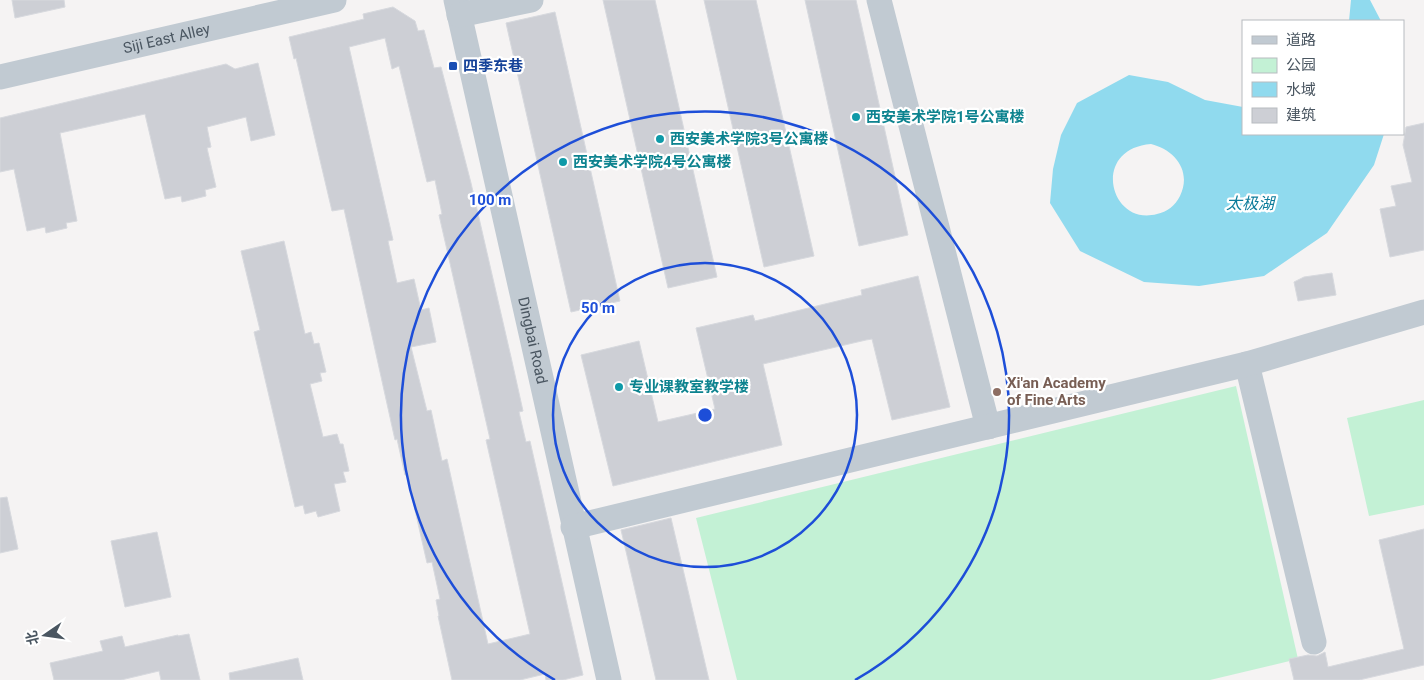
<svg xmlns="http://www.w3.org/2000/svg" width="1424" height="680" viewBox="0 0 1424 680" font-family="Roboto,'Noto Sans SC',sans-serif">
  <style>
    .green { fill: #c3f1d5 }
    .water { fill: #90daee; fill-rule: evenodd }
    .building { fill: #cdcfd5; stroke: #d7d9de; fill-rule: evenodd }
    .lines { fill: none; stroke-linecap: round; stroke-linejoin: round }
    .minor { stroke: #c1cad2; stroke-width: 25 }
    .ring { fill: none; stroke: #1d4ed8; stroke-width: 2.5 }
    .transit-dot { fill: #1a4fb4; stroke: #fff; stroke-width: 2 }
    .culture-dot { fill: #0f9aa8; stroke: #fff; stroke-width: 2 }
    .education-dot { fill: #8d6e63; stroke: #fff; stroke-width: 2 }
    .labels { text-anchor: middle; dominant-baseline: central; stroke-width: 4.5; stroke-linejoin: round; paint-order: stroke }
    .street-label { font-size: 15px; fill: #4a5661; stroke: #fff }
    .transit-label { font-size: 15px; font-weight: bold; fill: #164399; stroke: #fff; text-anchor: start }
    .culture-label { font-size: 15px; font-weight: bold; fill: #0d838f; stroke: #fff; text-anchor: start }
    .education-label { font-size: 15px; font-weight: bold; fill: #785e54; stroke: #fff; text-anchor: start }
    .water-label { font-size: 16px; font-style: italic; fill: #0c7c9b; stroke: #fff }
    .centre { fill: #1d4ed8; stroke: #fff; stroke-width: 2.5 }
    .ring-label { font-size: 15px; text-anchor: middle; font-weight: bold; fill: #1d4ed8; stroke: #fff; stroke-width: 4.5; stroke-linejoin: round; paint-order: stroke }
  </style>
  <rect width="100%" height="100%" fill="#f5f3f3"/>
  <path class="green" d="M1236,386l62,273 -88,21h-473l-41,-162z
    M1424,400v105l-55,11 -22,-98z"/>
  <path class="water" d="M1351,0h19l11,21h-32z
    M1129,75l39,7 37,18 38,7v27h141l-10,31 -47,68 -63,43 -65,10 -55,-4 -64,-31 -30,-48 3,-34 8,-34 16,-32zM1151,144c24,6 41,27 29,52 -5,10 -13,16 -23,18 -47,13 -67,-65 -6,-70z"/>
  <path class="building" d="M12,0h52l1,7 -50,11z
    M603,0h52l62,277 -49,11z
    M704,0h52l58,256 -50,11z
    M805,0h51l52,235 -49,11z
    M393,7l22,14 3,10 6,-1 10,38 7,-1 30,116 40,174 12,54 -4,1 7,30 4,-1 53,234 -20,5h-17l-1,-6 -25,6h-68l-14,-64h1l-3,-16 4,-1 -8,-37 -5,1 -20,-88h-2l-8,-36 -2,1 -51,-231 -12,2 -36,-153 -2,1 -5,-22 75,-18 -1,-5zM385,38l7,31 7,-3 28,116 8,-2 7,34 -3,1 51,224 -4,1 44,194 -42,10 -41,-185 -5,2 -11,-51 -4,1 -16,-64 25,-5 -7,-34 -8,2 -7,-31 -17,4 -9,-42 5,-1 -44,-193z
    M555,12l65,289 -49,11 -65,-289z
    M258,63l17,72 -24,6 -5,-24 -39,10 4,20 -4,1 9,39 -11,3 1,6 -24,6 -1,-6 -16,3 -20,-85 -85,19 17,88 -11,2 1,5 -21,5 -1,-6 -18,4 -13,-62 -14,3v-54l226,-54 9,5z
    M1424,123v127l-34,7 -10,-48 16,-3 -5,-20 21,-4 -9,-37 3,-18z
    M284,241l21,93 6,-2 3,12 5,-1 7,29 -6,1 2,8 -12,3 13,53 14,-3 3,10h3l6,27 -6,1 3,10 -12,2 6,27 -22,6 -2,-6 -11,3 -2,-9 -8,2 -41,-175 6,-2 -19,-79z
    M1332,273l4,22 -38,6 -4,-19 10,-5z
    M918,276l32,131 -58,13 -20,-81 -6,1 -103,24 19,81 -169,41 -32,-131 58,-14 19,81 57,-13 -19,-81 57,-13 2,6 107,-26 -1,-5z
    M7,497l11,52 -18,4v-55z
    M671,518l38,162h-53l-35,-150z
    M1424,529v136l-65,15h-65l-5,-21 19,-4 9,1 8,-4 3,15 76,-18 -25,-109z
    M157,532l14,65 -46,10 -14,-66z
    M189,634l11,46h-39l-2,-9 -38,9h-67l-4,-17 53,-12 -3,-10 22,-5 3,11 53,-12v1z
    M298,658l5,22h-73l-1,-7z"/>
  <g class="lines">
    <g class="minor">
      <path id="s1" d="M456,0l153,680"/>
      <path d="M879,0l109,427"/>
      <path d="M459,15l72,-15"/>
      <path id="s2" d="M0,77l334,-77"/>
      <path d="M1247,364l67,278"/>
      <path d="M573,527l674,-163 177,-52"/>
    </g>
  </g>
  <g class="ring">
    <circle cx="705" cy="415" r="152"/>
    <path d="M555 680A304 304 0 1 1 855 680"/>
  </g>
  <rect class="transit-dot" x="448" y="61" width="10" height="10" rx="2.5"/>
  <g class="culture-dot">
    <circle cx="856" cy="117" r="5"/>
    <circle cx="660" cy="139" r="5"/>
    <circle cx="563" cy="162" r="5"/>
    <circle cx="619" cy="387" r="5"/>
  </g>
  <circle class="education-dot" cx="997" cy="392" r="5"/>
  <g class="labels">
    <g class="street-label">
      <text stroke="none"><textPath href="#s2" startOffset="171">Siji East Alley</textPath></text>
      <text stroke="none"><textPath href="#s1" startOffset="349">Dingbai Road</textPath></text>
    </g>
    <g class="transit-label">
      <text x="463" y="66">四季东巷</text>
    </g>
    <g class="culture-label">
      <text x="866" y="117">西安美术学院1号公寓楼</text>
      <text x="670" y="139">西安美术学院3号公寓楼</text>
      <text x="573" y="162">西安美术学院4号公寓楼</text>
      <text x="629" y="387">专业课教室教学楼</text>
    </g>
    <g class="education-label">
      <text x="1007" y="383">Xi'an Academy<tspan x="1007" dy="17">of Fine Arts</tspan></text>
    </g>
    <g class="water-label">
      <text x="1250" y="203">太极湖</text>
    </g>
  </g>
  <circle cx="705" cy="415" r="8" class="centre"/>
  <g class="ring-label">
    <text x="490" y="205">100 m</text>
    <text x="598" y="313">50 m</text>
  </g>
  <rect x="1242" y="20" width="162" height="115" fill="#ffffff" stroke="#b7bbc0"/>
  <rect x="1252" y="36" width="25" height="8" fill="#c1cad2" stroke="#b7bbc0"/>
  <text x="1286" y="45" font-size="15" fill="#4a5661">道路</text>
  <rect x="1252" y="58" width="25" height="15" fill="#c3f1d5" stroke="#b7bbc0"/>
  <text x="1286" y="70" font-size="15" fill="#4a5661">公园</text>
  <rect x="1252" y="82" width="25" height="15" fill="#90daee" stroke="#b7bbc0"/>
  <text x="1286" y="95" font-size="15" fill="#4a5661">水域</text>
  <rect x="1252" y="108" width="25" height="15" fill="#cdcfd5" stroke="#b7bbc0"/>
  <text x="1286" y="120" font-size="15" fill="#4a5661">建筑</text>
  <g transform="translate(45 635) rotate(257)" stroke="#ffffff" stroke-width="4" paint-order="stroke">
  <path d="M0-4L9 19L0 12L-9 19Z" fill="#4a5661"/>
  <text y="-8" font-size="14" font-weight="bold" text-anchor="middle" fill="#4a5661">北</text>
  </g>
</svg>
